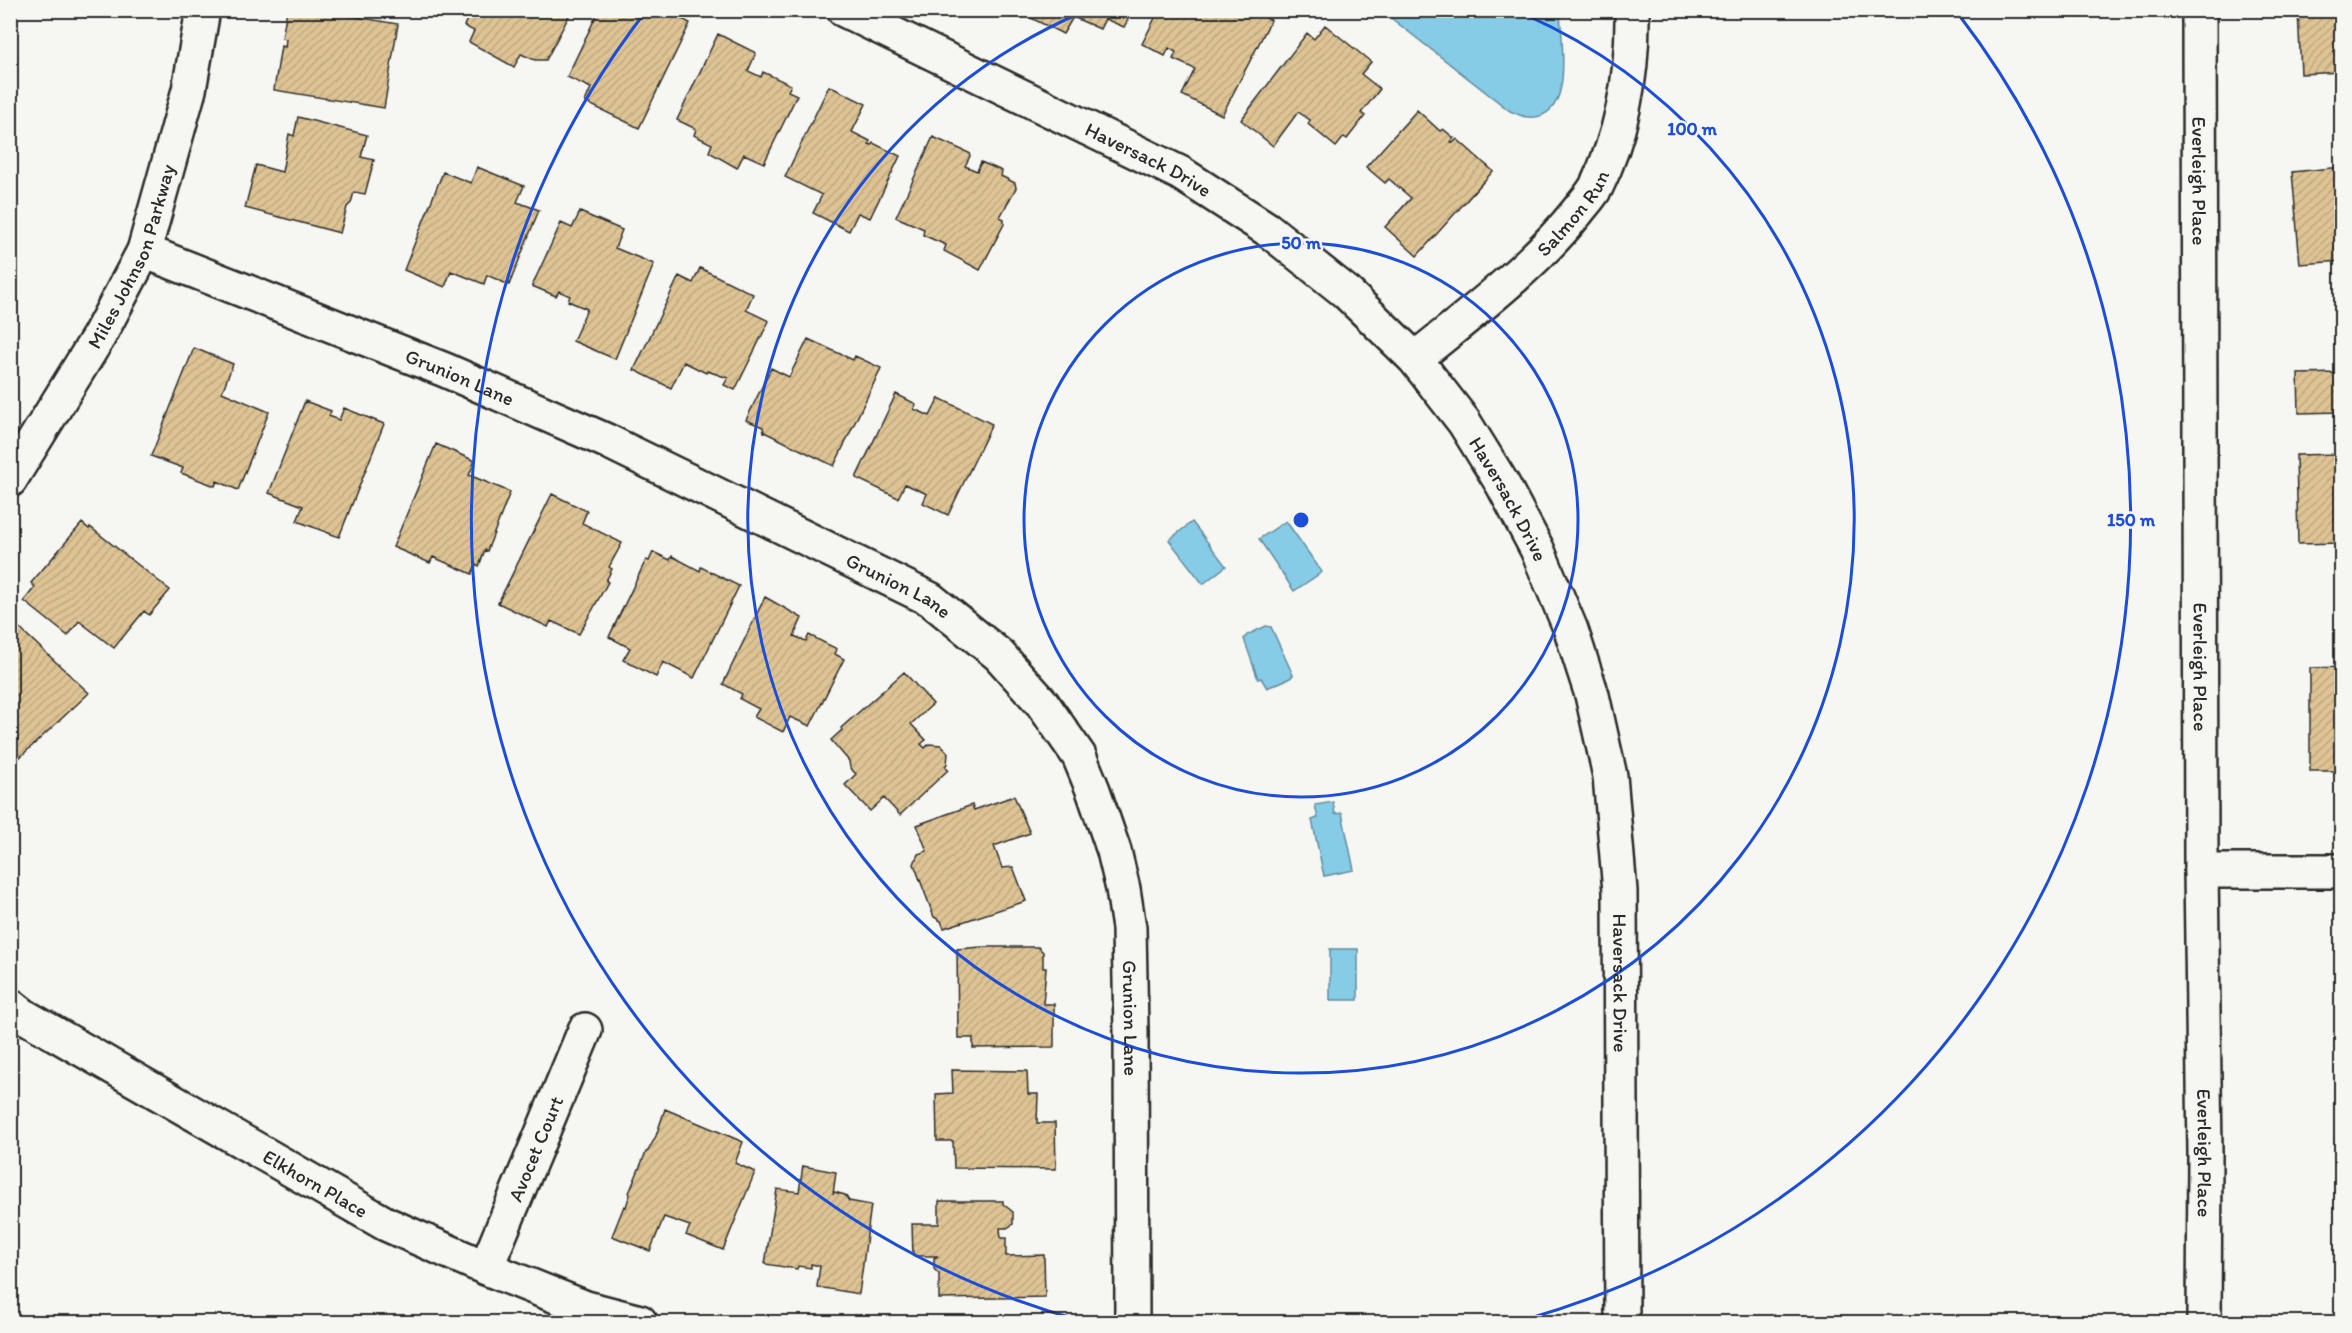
<svg xmlns="http://www.w3.org/2000/svg" width="2352" height="1333" viewBox="0 0 2352 1333" font-family="Itim,sans-serif">
  <style>
    .water { fill: #86cce7; stroke: #628c9c; stroke-width: 1.5 }
    .building { fill: url(#building-hatch); stroke: #2b2b2b; stroke-width: 1.5 }
    .lines { fill: none; stroke-linecap: round; stroke-linejoin: round }
    .street-casing { stroke: #2b2b2b; stroke-width: 38 }
    .street { stroke: #f6f6f2; stroke-width: 33 }
    .ring { fill: none; stroke: #1d4ed8; stroke-width: 3 }
    .labels { text-anchor: middle; dominant-baseline: central; stroke-width: 5; stroke-linejoin: round; paint-order: stroke }
    .street-label { font-size: 20px; fill: #2b2b2b; stroke: #f6f6f2 }
    .centre { fill: #1d4ed8; stroke: #f6f6f2; stroke-width: 3 }
    .ring-label { font-size: 18px; text-anchor: middle; font-weight: bold; fill: #1d4ed8; stroke: #f6f6f2; stroke-width: 5; stroke-linejoin: round; paint-order: stroke }
  </style>
  <defs>
    <pattern id="building-hatch" width="6" height="6" patternUnits="userSpaceOnUse" patternTransform="scale(1.5)"><rect width="6" height="6" fill="#dec494"/><path d="M-1 1l2-2M0 6l6-6M5 7l2-2" fill="none" stroke="#bfa980"/></pattern>
  </defs>
  <rect width="100%" height="100%" fill="#f6f6f2"/>
  <filter id="ink" filterUnits="userSpaceOnUse"><feTurbulence type="fractalNoise" baseFrequency=".0167" numOctaves="2"/><feDisplacementMap in="SourceGraphic" scale="12" xChannelSelector="R" yChannelSelector="G"/><feConvolveMatrix kernelMatrix="1 2 1 2 8 2 1 2 1" color-interpolation-filters="sRGB"/></filter>
  <g filter="url(#ink)">
    <path class="water" d="M1382,11h178c1,29 16,110 -32,106 -6,0 -12,-4 -18,-6z
      M1286,521l36,51 -28,19 -35,-52z
      M1192,522l34,44 -23,18 -34,-44z
      M1266,626l5,1 22,48 -3,3 -23,10 -6,-10 -3,1 -14,-40 3,-4z
      M1333,802l2,12 7,-1 12,57 -30,6 -12,-56 6,-2 -3,-13z
      M1330,949h28v51h-28z"/>
    <path class="building" d="M287,10h28l83,14 -14,84 -110,-18 7,-44 4,1 1,-8 -4,-1z
      M471,10h101l-26,50h-11l-14,-6 -7,13 -45,-25 5,-11 -10,-5z
      M599,10h65l26,13 -51,105 -54,-26 6,-14 -24,-11z
      M1025,10h108l-9,17 -19,-8 -5,10 -27,-12 -10,17 -40,-20z
      M1159,10h98l-1,3 15,7 -49,95 -40,-20 13,-26 -22,-10 3,-7 -7,-4 -4,8 -23,-12z
      M2298,10h44v62l-41,2z
      M1325,25l46,37 -10,12 19,15 -19,24 4,3 -18,23 -3,-2 -8,10 -28,-23 2,-4 -12,-8 -25,34 -32,-26 66,-87 7,6z
      M718,34l38,19 -8,18 13,6 2,-5 28,13 -3,6 9,4 -33,68 -20,-9 -7,14 -28,-16 3,-8 -18,-9 2,-6 -19,-9z
      M829,86l37,18 -14,28 18,9 -1,3 3,1 1,-2 27,13 -30,62 -12,-5 -9,18 -36,-18 9,-18 -37,-18z
      M1417,110l23,21 3,-2 11,9 -3,4 2,1 4,-4 36,32 -76,85 -32,-29 26,-29 -22,-19 -4,4 -19,-16z
      M298,117l69,18 -6,22 13,3 -9,34 -11,-2 -3,11 -4,4 -7,26 -95,-25 11,-43 26,7 7,-38 5,2z
      M933,137l36,16 1,3 -5,10 12,5 4,-9 21,9 -1,5 14,7 1,5 -16,29 4,2v5l-24,46 -36,-19 2,-6 -23,-10 1,-6 -28,-12z
      M477,167l47,19 -7,16 22,8 -30,75 -22,-10 -3,9 -33,-13 -6,16 -41,-17 39,-98 28,11z
      M2342,167v94l-42,3 -8,-92z
      M580,212l42,18 -7,18 39,16 -39,95 -42,-18 14,-32 -19,-8 2,-5 -11,-5 -3,5 -24,-10 29,-63 11,5z
      M700,268l53,26 -7,16 23,11 -34,69 -11,-5 4,-7 -21,-7 -1,2 -22,-11 -13,26 -37,-18 45,-94 14,7z
      M2339,330h3v82l-43,1 -1,-39 42,-1z
      M808,339l45,21 2,-4 26,12 -47,98 -70,-34 -1,-5 -17,-7 25,-52 18,9z
      M194,348l39,16 -11,28 47,20 -31,78 -21,-9 -2,5 -34,-13 2,-5 -32,-12z
      M896,394l20,10 -2,5 16,7 9,-18 53,26 -44,91 -25,-12 4,-9 -22,-10 -7,14 -42,-20z
      M305,401l26,10 -2,5 10,4 5,-12 40,16 -45,113 -42,-16 6,-15 -34,-13z
      M436,444l39,17 -6,14 41,17 -23,59 -2,-1 -6,16 -3,-2 -4,10 -39,-17 -3,6 -37,-16z
      M2342,454v89l-44,1 -2,-89z
      M552,494l35,17 -5,12 40,20 -13,24 3,2 -6,12 2,1 -29,52 -28,-13 -3,6 -50,-24z
      M82,523l7,6 1,-2 80,63 -21,25 -5,-4 -30,37 -35,-27 -11,15 -44,-35 11,-14 -4,-4z
      M653,552l17,8 2,-4 28,15 1,-4 38,19 -45,92 -31,-16 -7,15 -33,-17 7,-12 -21,-11 37,-77 3,1z
      M765,597l37,21 -8,18 12,5 3,-6 28,14 -2,5 9,5 -34,67 -20,-9 -7,15 -29,-15 5,-8 -19,-10 2,-5 -19,-10z
      M13,622l76,71 -71,66 -8,-7v-127z
      M2342,667v104h-32v-103z
      M904,672l29,32 -22,20 15,16 -5,4 4,4 4,-4 12,1 7,8 -1,11 -2,2 3,4 -48,45 -16,-17 -14,13 -25,-26 11,-11 -6,-6 -1,-7 -18,-21 11,-10 -1,-2z
      M1014,796l16,37 -36,13 8,22 11,-1 13,34 -82,27 -3,-7 -7,-4 -20,-53 4,-10 9,-3 -10,-26 55,-20 2,5z
      M982,947h56l5,5v16h3l-3,36h11v43l-81,1v-10h-15l-1,-89z
      M952,1070l75,1 1,23h10l-1,29h18l1,46 -102,-1 -1,-27h-16l-1,-47 17,-1z
      M665,1109l78,33 -8,21 20,9 -32,78 -37,-15 4,-9 -26,-9 -14,34 -38,-15 12,-30 2,1 4,-13 -1,-1 17,-41 2,-1 8,-15z
      M803,1166l33,6 -3,22 1,-2 11,3 4,6 22,4 -12,89 -42,-7 3,-21 -9,-2v4l-13,-2 -1,3 -32,-5 12,-75 22,3z
      M939,1201h64v3l10,8v12l-6,4h-7l1,10h5v18l38,-1 1,42 -106,2v-25l-5,-5v-11l4,-2h-25l-1,-32h27z"/>
    <g class="lines">
      <defs>
        <g id="street">
          <path id="s1" d="M844,10l336,163 87,56 79,63 69,67 49,63 39,63 34,64 34,81 21,65 18,81 10,115 2,431"/>
          <path id="s2" d="M2199,10l2,861 4,281 -1,170"/>
          <path id="s3" d="M144,251l301,119 162,71 323,158 69,56 43,48 37,53 14,34 21,61 9,38 6,39 2,103 1,291"/>
          <path id="s4" d="M1415,359c56,-46 116,-90 162,-147 6,-8 14,-16 19,-25 28,-56 37,-115 36,-177"/>
          <path id="s5" d="M10,480l89,-144 45,-85 45,-161 14,-80"/>
          <path d="M2201,871h141"/>
          <path id="s6" d="M10,1005l14,11 362,208 100,44 100,40 54,14"/>
          <path id="s7" d="M486,1268l99,-238"/>
        </g>
      </defs>
      <use href="#street" class="street-casing"/>
      <use href="#street" class="street"/>
    </g>
  </g>
  <g class="ring">
    <circle cx="1301" cy="520" r="277"/>
    <path d="M1517 11A553 553 0 1 1 1085 11"/>
    <path d="M1086 1322A830 830 0 0 1 643 15M1959 15A830 830 0 0 1 1516 1322"/>
  </g>
  <g class="labels">
    <g class="street-label">
      <text stroke="none"><textPath href="#s1" startOffset="339">Haversack Drive</textPath></text>
      <text stroke="none"><textPath href="#s2" startOffset="171">Everleigh Place</textPath></text>
      <text stroke="none"><textPath href="#s4" startOffset="216">Salmon Run</textPath></text>
      <text stroke="none"><textPath href="#s5" startOffset="256">Miles Johnson Parkway</textPath></text>
      <text stroke="none"><textPath href="#s3" startOffset="340">Grunion Lane</textPath></text>
      <text stroke="none"><textPath href="#s1" startOffset="843">Haversack Drive</textPath></text>
      <text stroke="none"><textPath href="#s3" startOffset="826">Grunion Lane</textPath></text>
      <text stroke="none"><textPath href="#s2" startOffset="657">Everleigh Place</textPath></text>
      <text stroke="none"><textPath href="#s1" startOffset="1347">Haversack Drive</textPath></text>
      <text stroke="none"><textPath href="#s3" startOffset="1348">Grunion Lane</textPath></text>
      <text stroke="none"><textPath href="#s7" startOffset="129">Avocet Court</textPath></text>
      <text stroke="none"><textPath href="#s2" startOffset="1143">Everleigh Place</textPath></text>
      <text stroke="none"><textPath href="#s6" startOffset="354">Elkhorn Place</textPath></text>
    </g>
  </g>
  <circle cx="1301" cy="520" r="9" class="centre"/>
  <g class="ring-label">
    <text x="1692" y="135">100 m</text>
    <text x="1301" y="249">50 m</text>
    <text x="2131" y="526">150 m</text>
  </g>
  <rect width="2352" height="1333" fill="none" stroke="#f6f6f2" stroke-width="36"/>
  <rect x="18" y="18" width="2316" height="1297" fill="none" stroke="#2b2b2b" stroke-width="2" filter="url(#ink)"/>
</svg>
